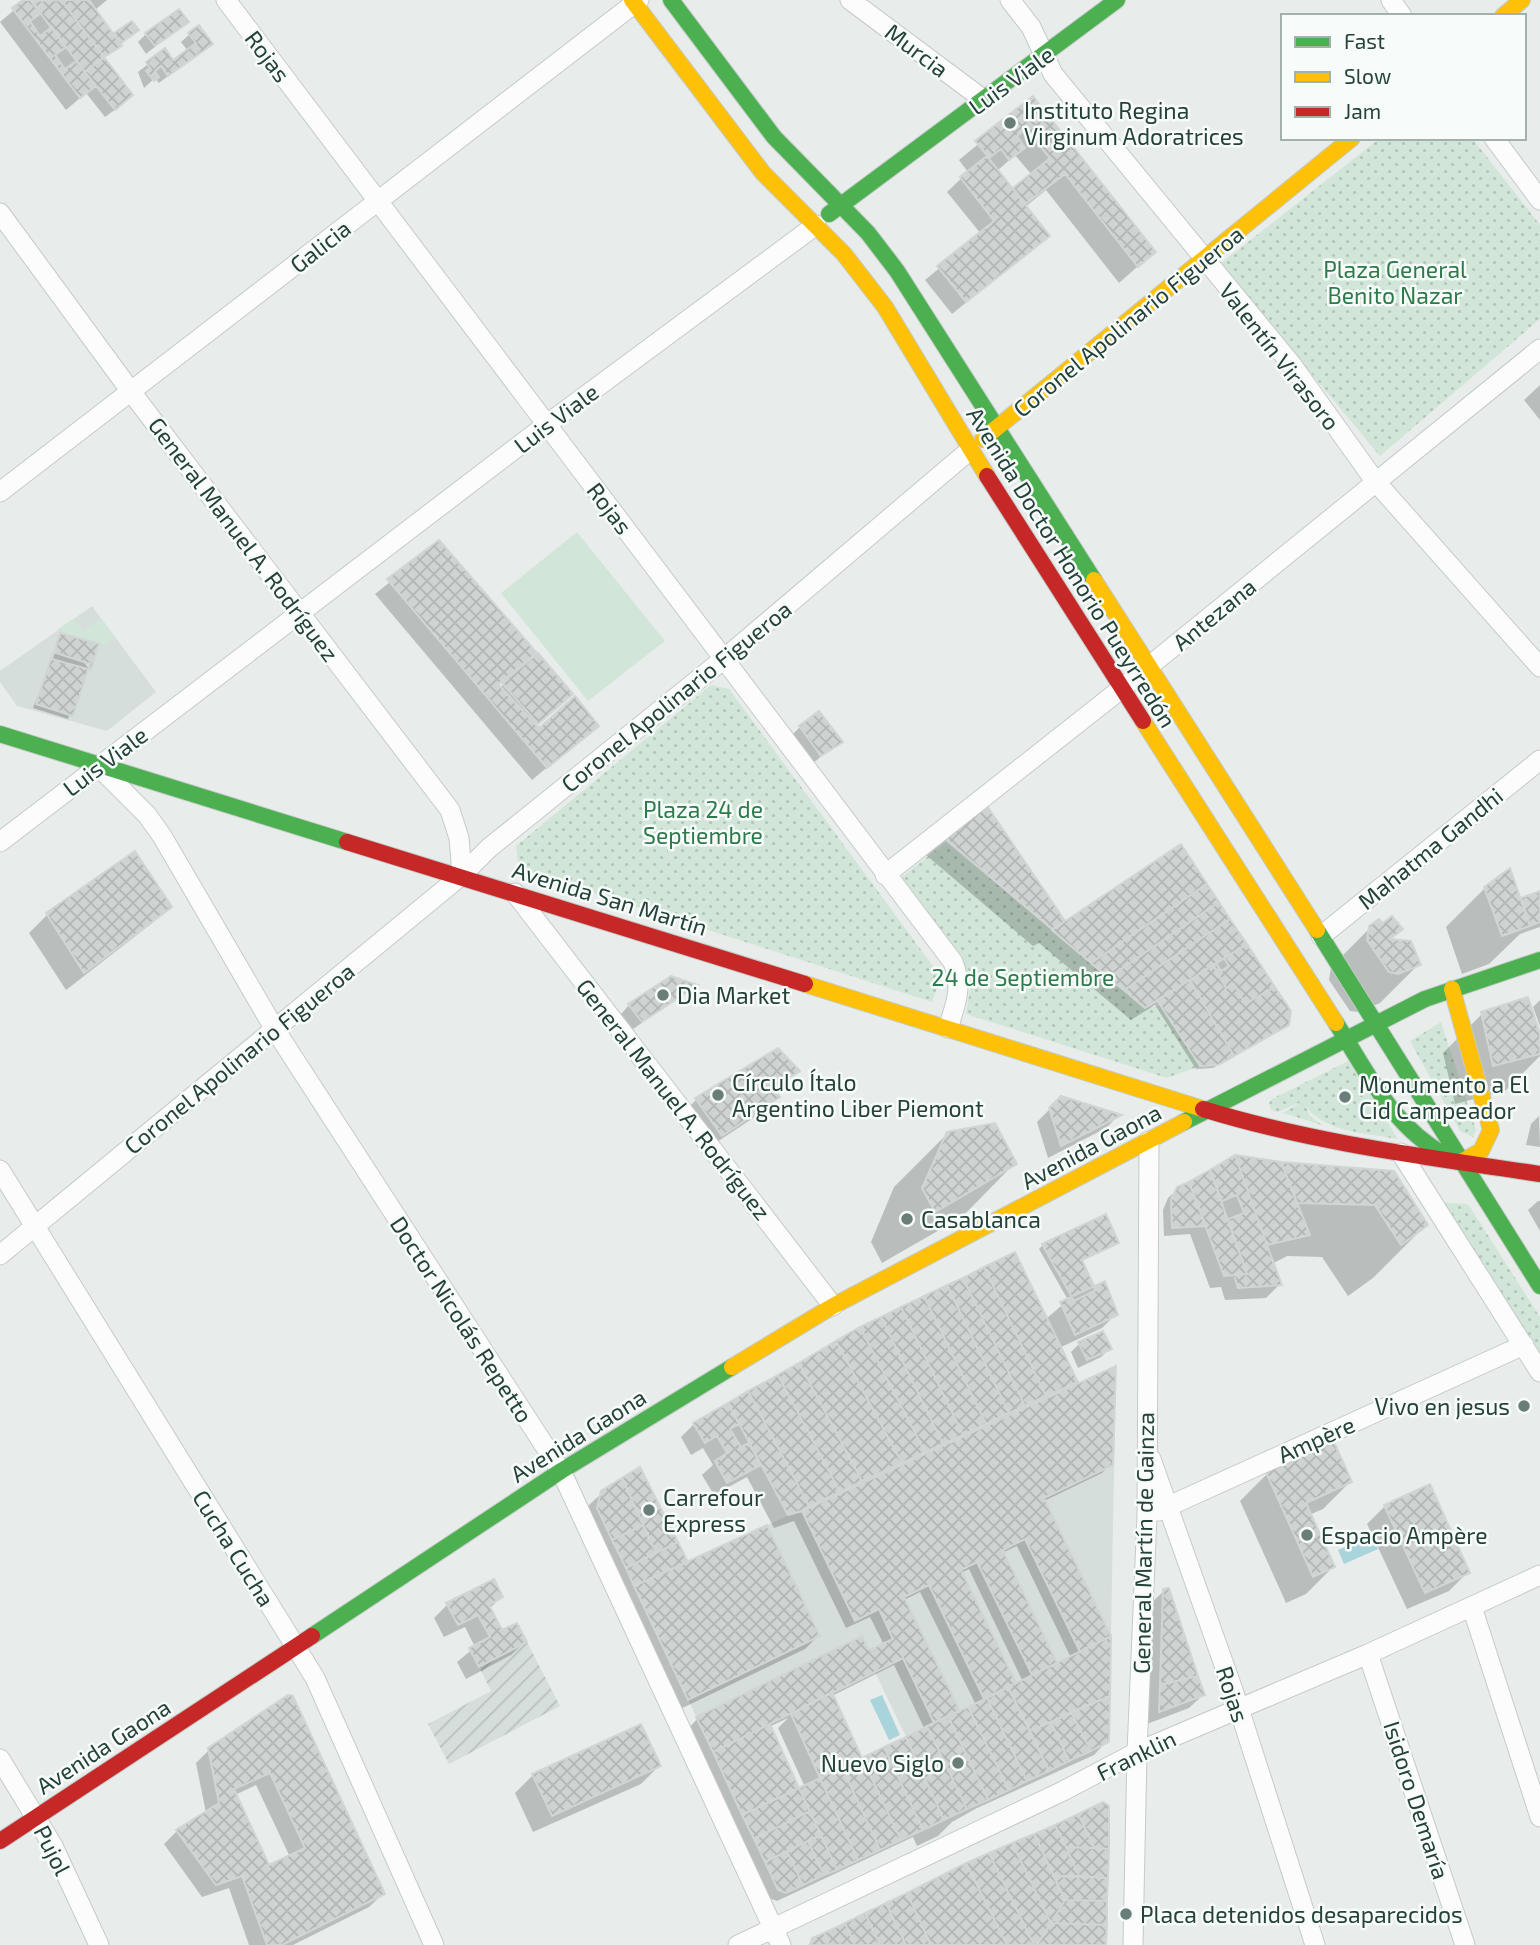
<svg xmlns="http://www.w3.org/2000/svg" width="1540" height="1945" viewBox="0 0 1540 1945" font-family="'Exo 2',sans-serif">
  <style>
    .built { fill: #d6dedb }
    .industrial { fill: url(#industrial-furrows) }
    .grass { fill: #d1e6d8 }
    .park { fill: url(#park-dots) }
    .water { fill: #a9d4db }
    .shadow { fill: #0003; fill-rule: evenodd }
    .building { fill: url(#building-cross-hatch); stroke: #d1d6d4; stroke-width: 2; fill-rule: evenodd }
    .lines { fill: none; stroke-linecap: round; stroke-linejoin: round }
    .street-casing { stroke: #c5cac8; stroke-width: 21 }
    .fast-casing { stroke: #c3cbc8; stroke-width: 18 }
    .slow-casing { stroke: #c3cbc8; stroke-width: 18 }
    .jam-casing { stroke: #c3cbc8; stroke-width: 18 }
    .street { stroke: #fcfcfc; stroke-width: 19 }
    .fast { stroke: #4caf50; stroke-width: 16 }
    .slow { stroke: #ffc107; stroke-width: 16 }
    .jam { stroke: #c62828; stroke-width: 16 }
    .poi-dot { fill: #697e78; stroke: #f7fbf9; stroke-width: 2.5 }
    .labels { text-anchor: middle; dominant-baseline: central; stroke-width: 5; stroke-linejoin: round; paint-order: stroke }
    .street-label { font-size: 23px; fill: #24423a; stroke: #f7fbf9 }
    .poi-label { font-size: 23px; fill: #24423a; stroke: #f7fbf9; text-anchor: start }
    .park-label { font-size: 23px; fill: #2d7a4b; stroke: #f7fbf9 }
  </style>
  <defs>
    <pattern id="industrial-furrows" width="10" height="10" patternUnits="userSpaceOnUse" patternTransform="scale(1.75)"><rect width="10" height="10" fill="#d6dedb"/><path d="M-1 1l2-2M0 10L10 0M9 11l2-2" fill="none" stroke="#b8c0bd"/></pattern>
    <pattern id="park-dots" width="8" height="8" patternUnits="userSpaceOnUse" patternTransform="scale(1.75)"><rect width="8" height="8" fill="#d1e6d8"/><path d="M2 2h.1M6 6h.1" fill="none" stroke="#b3c6ba" stroke-width="1.8" stroke-linecap="round"/></pattern>
    <pattern id="building-cross-hatch" width="8" height="8" patternUnits="userSpaceOnUse" patternTransform="scale(1.75)"><rect width="8" height="8" fill="#cfd4d2"/><path d="M0 0l8 8M0 8l8-8" fill="none" stroke="#b2b7b5"/></pattern>
  </defs>
  <rect width="100%" height="100%" fill="#e8edeb"/>
  <path class="built" d="M92,606l64,86 -49,39 -90,-25 -17,-24v-11z
    M1116,1366l-5,270 -205,101 -31,-65 -162,80 -79,-166z"/>
  <path class="industrial" d="M527,1642l33,64 -111,58 -21,-40 63,-33 -12,-24z"/>
  <path class="grass" d="M577,532l88,109 -77,60 -87,-108z
    M101,618l14,19 -12,8 -46,-15 16,-11 10,12z"/>
  <path class="park" d="M1380,138h92l68,87v94l-160,137 -160,-192z
    M711,685l18,4 212,288 -9,25 -413,-133 -3,-23z
    M946,842l199,166 16,-2 39,60 -33,12 -201,-64 5,-31 -72,-104z
    M1441,1022l35,108 -3,7 -13,-6 -50,-90z
    M1348,1061l50,78c-31,-6 -74,-6 -93,-34l5,11 12,9 -39,-12 20,-12 -25,11 -7,-2 -2,-7 3,-4z
    M1438,1202l30,2 72,113v44z"/>
  <path class="water" d="M1372,1536l6,13 -34,15 -6,-14z
    M882,1695l18,40 -11,5 -19,-40z"/>
  <path class="shadow" d="M26,0l5,3 4,-3h72l-12,10 19,26 18,-13 5,7 -35,28 21,46 -18,13 -19,-24 -20,17 -66,-88z
    M186,22l-40,32 -8,-12 8,-8z
    M190,34l20,10 -51,39 -4,-5 -11,10 -6,-16 27,-21 8,11 15,-11 -7,-9z
    M1033,99l121,153 -35,31 -73,-93 -21,17 23,29 -96,78 -27,-34 56,-46 -34,-42 21,-20 -9,-12zM1015,155l17,20 -20,16 -15,-20z
    M1540,385v35l-16,-20z
    M439,543l86,119 42,35 -33,28 5,5 58,-4 -65,54 -157,-186zM507,677l2,2 -10,10 -2,-3z
    M61,635l29,35 -5,4 -17,45 -35,-11z
    M800,727l40,14 -28,23 -20,-29z
    M944,833l119,87 -4,7 122,-80 102,181 -70,40 -17,1 -41,-64 -24,15 -92,-77 -6,3 -107,-91z
    M1485,888l35,13 20,-8v34l-20,7 -31,30 -27,10 -16,-47z
    M169,906l-18,18 -85,66 -37,-57 18,-18z
    M1382,925l19,4 -12,12 30,23 -39,39 -22,9 -8,-1 -21,-31 2,-13 39,-39z
    M695,986l-62,43 -12,-15 8,-9z
    M1540,1000v26l-7,-19z
    M1482,1014l58,25v17l-35,35 -50,13 -12,-51z
    M778,1050l19,21 -23,20 4,6 -13,13 -57,38 -25,-35 13,-13z
    M1061,1098l57,18 -12,12 -58,30 -11,-36z
    M1539,1116l1,31 -14,-2 5,-21z
    M947,1134l67,30 -52,53 -80,46 -11,-21 23,-55z
    M1235,1157l46,7 145,61 -53,53 -25,18 -26,-39 -35,-1 -15,8 8,20 -14,14 -41,2 -4,-13 -11,1 -20,-54 -26,2 -1,-26 5,-12 10,-9z
    M1538,1201h2v30l-12,-21z
    M1117,1242l-36,19 13,28 22,25 -14,14 -43,20 17,33 -9,9 44,74 -9,9 -58,28 63,240 -13,14 -117,53 -25,14 -14,14 -21,10 -4,-9 -136,64 -8,-3 -80,-170 8,-9 187,-74 -14,-28 -24,11 -52,-107 -20,7 -27,-51 -33,18 -12,-20 11,-10 -10,-17 -12,7 -10,-18 13,-13 106,-60 246,-45 22,-19 -29,-51 4,-4zM1017,1546l54,112 -14,7 -55,-112zM969,1569l54,113 -8,3 -54,-112zM920,1592l56,113 -17,8 -55,-113zM894,1665l31,65 -63,31 -30,-65zM788,1718l-10,10 27,59 -7,3 -29,-63z
    M1079,1344l31,4 -9,9 -23,11 -7,-16z
    M640,1470l40,96 138,70 -13,13 -131,63 -89,-190 3,-16 14,-13z
    M1267,1474l83,8 -27,27 -14,6 24,52 -27,27 -20,9 -46,-102z
    M1385,1506l82,67 -18,18 -42,18 -40,-85z
    M1164,1591l39,104 -14,13 -42,16 3,-120z
    M501,1597l-12,12 13,24 23,9 -14,13 -45,24 -9,-17 18,-15 -10,-20 -21,10 -10,-19 13,-13z
    M288,1697l95,197 -14,13 -76,38h-44l-20,-57 -27,9 -38,-53 13,-13 29,-18 -10,-50 13,-13zM256,1785l34,72 -21,10 -34,-72z
    M659,1766l-18,18 -108,48 -18,-39 18,-18z
    M1108,1807l-3,138h-297l159,-81z"/>
  <path class="building" d="M23,0h8l10,13 -11,8 10,15 12,-9 14,20 -11,8 10,14 11,-8 20,25 -16,12 -68,-90z
    M61,0h28l33,46 -18,11z
    M61,0l43,57 -19,15 -54,-71z
    M179,9l10,13 -34,24 -10,-13z
    M132,21l7,9 -18,13 -7,-10z
    M199,25l14,19 -45,32 -7,-10 -6,5 4,6 -5,4 -8,-10 4,-3 -4,-6 19,-14 8,12 23,-17 -8,-10z
    M104,57l29,38 -18,15 -30,-38z
    M1033,96l123,156 -18,15 -73,-93 -40,30 -12,-16 37,-30 -24,-29 -9,7 8,12 -16,12 -8,-11 -12,9 -14,-17z
    M987,156l63,80 -84,66 -29,-36 57,-45 -34,-44z
    M439,540l98,113 -39,31 41,44 36,-32 24,30 -52,42 -160,-189z
    M60,633l39,11 -8,26 -39,-11z
    M53,652l37,12 -17,52 -37,-12z
    M538,653l35,41 -35,30 -36,-41z
    M819,711l24,31 -22,14 -22,-30z
    M983,800l82,121 -13,8 -109,-92z
    M1181,844l26,40 -116,79 -39,-33z
    M135,851l37,56 -88,66 -38,-60z
    M1510,868l20,58 -28,10 -18,-49z
    M1207,884l12,18 -111,76 -17,-15z
    M1540,891v31l-10,4 -9,-28z
    M1219,902l11,17 -106,71 -16,-12z
    M1392,916l11,13 -13,10 21,2 10,24 -23,9 -9,-2 -22,-32 2,-14 10,-7 4,4z
    M1230,919l17,25 -102,64 -21,-18z
    M1247,944l28,43 -30,17 -11,-20 -8,4 -13,-23 3,-2 5,8 8,-5 -5,-8z
    M1213,965l13,23 8,-4 11,20 30,-17 16,24 -2,14 -55,31 -44,-76z
    M671,976l27,9 -56,37 -14,-18z
    M1190,980l44,76 -16,9 -18,1 -43,-66z
    M1528,997l12,37v20l-47,12 -12,-54z
    M778,1048l22,23 -27,17 7,9 -58,39 -27,-38z
    M1061,1096l61,19 -61,31 -12,-38z
    M995,1123l22,41 -82,48 -13,-24 25,-56z
    M1235,1155l46,7 29,73 -43,10z
    M1235,1155l32,90 15,40 -44,3 -4,-13 13,-1 -19,-55 16,-6 -7,-18 -15,6 -12,-31z
    M1281,1162l113,9 34,54 -27,20 -26,-40 -78,-2z
    M1210,1170l37,104 -23,2 -35,-94z
    M1189,1182l17,44 -34,2 -1,-28 6,-13z
    M1106,1214l13,29 -37,17 14,30 -22,11 -32,-57z
    M1015,1252l63,130 -32,14 -62,-129z
    M984,1267l62,129 -21,10 -62,-128z
    M963,1278l62,128 -16,7 -62,-128z
    M1105,1281l13,34 -43,20 -15,-33z
    M947,1285l62,128 -23,11 -62,-128z
    M924,1296l62,128 -23,11 -62,-128z
    M901,1307l62,128 -20,9 -62,-127z
    M881,1317l62,127 -18,8 -65,-125z
    M860,1327l65,125 -23,11 -66,-122z
    M1103,1331l9,18 -25,11 -9,-18z
    M836,1341l66,122 -40,18 -63,-118z
    M799,1363l63,118 -22,11 -62,-117z
    M1116,1366l-3,99 -69,33 67,138 -31,16 -55,-113 -22,11 54,113 -25,12 -55,-113 -16,8 55,113 -32,16 -55,-114 -25,12 56,114 -26,12 -31,-65 -190,94 -17,-35 166,-81 7,14 24,-11 -14,-30 -24,12 -53,-110z
    M778,1375l62,117 -31,14 -61,-115z
    M748,1391l61,115 -7,5 -14,4 -60,-112z
    M728,1403l11,21 -9,5 11,18 8,-4 12,22 -34,18 -12,-22 12,-8 -10,-17 -12,7 -12,-20z
    M1334,1442l18,40 -46,21 29,64 -22,10 -47,-105z
    M640,1467l38,75 -22,11 -34,-75z
    M622,1478l21,47 -31,15 -15,-32 4,-17z
    M1430,1484l40,89 -45,20 -41,-88z
    M643,1525l13,28 -30,15 -14,-28z
    M767,1525l53,111 -132,64 -54,-114z
    M678,1542l10,20 -54,24 -8,-18z
    M494,1579l9,18 -14,8 13,25 15,-7 10,19 -48,25 -10,-19 21,-11 -12,-22 -20,10 -12,-22z
    M1169,1588l29,88 -38,9 3,-96z
    M1111,1636l-1,60 -80,35 -22,-44z
    M1198,1676l7,19 -46,17 1,-27z
    M1008,1687l41,84 -22,10 -40,-83z
    M832,1692l30,66 -42,20 -29,-64z
    M288,1695l5,1 92,198 -103,51h-15l-25,-69 -26,9 -40,-55 43,-27 -11,-55zM270,1773l35,75 -36,17 -35,-76z
    M1110,1696l-1,46 -18,9 -20,-39z
    M987,1698l40,83 -18,9 -41,-83z
    M968,1707l41,83 -21,10 -40,-84z
    M1071,1712l20,39 -22,10 -18,-39z
    M948,1716l40,84 -21,9 -40,-83z
    M1051,1722l18,39 -20,10 -19,-40z
    M641,1724l20,42 -109,50 -20,-42z
    M770,1724l29,64 -57,27 -29,-63z
    M927,1726l40,83 -23,11 -38,-83z
    M906,1737l38,83 -21,10 -39,-83z
    M884,1747l39,83 -22,10 -39,-82z
    M862,1758l39,82 -21,10 -38,-83z
    M842,1767l38,83 -22,10 -38,-82z
    M820,1778l38,82 -21,10 -38,-82z
    M799,1788l11,23 -56,28 -12,-24z
    M1103,1802l6,4v43l-14,-1 -17,-34z
    M810,1811l11,24 -56,27 -11,-23z
    M1078,1814l17,34 -29,-1 -11,-22z
    M1055,1825l11,22 13,29h-25l-20,-42z
    M1034,1834l31,66 -14,23 -39,-80z
    M821,1835l16,35 -13,5 -16,-34z
    M808,1841l16,34 -21,10 -16,-34z
    M1012,1843l39,80 -14,22h-3l-45,-92z
    M1066,1847l43,2 -1,29 -29,-2z
    M787,1851l16,34 -17,8 -8,-3 -13,-28z
    M989,1853l45,92h-27l-41,-82z
    M966,1863l41,82h-76l-24,-52z
    M1054,1876l54,2 -1,23 -42,-1z
    M907,1893l24,52h-25l-20,-42z
    M1065,1900l42,1v24l-56,-2z
    M886,1903l20,42h-26l-15,-32z
    M865,1913l15,32h-25l-10,-22z
    M845,1923l10,22h-26l-5,-12z
    M1051,1923l56,2 -1,20h-69z
    M824,1933l5,12h-19l2,-7z"/>
  <g class="lines">
    <defs>
      <path id="street" d="M226,0l727,962c10,25 3,42 -5,66
        M850,0l134,100
        M1010,0l21,27 22,47 239,291 83,116 165,186
        M1391,0l11,16
        M1494,138l46,62
        M0,213l132,180 318,417 9,28 3,37
        M0,492l639,-492
        M102,770l45,45 15,21 112,192 287,443 220,474
        M0,842l546,-417 270,-200
        M885,875l236,-186 419,-340
        M515,893l318,413
        M1321,936l219,-176
        M1401,1153l139,219
        M0,1170l315,508 119,267
        M0,1255l462,-380 27,-27 236,-190 245,-208
        M1151,1459l82,231 82,255
        M1158,1511l366,-166
        M1472,1607l68,210
        M1368,1654l97,291
        M0,1759l53,87 46,99
        M738,1945l325,-154 74,-39 231,-98 172,-79
        M1133,1945l4,-193 10,-236 2,-375"/>
      <path id="fast" d="M671,0l103,137 94,96 29,38 197,309
        M829,214l288,-214
        M0,734l347,108
        M1317,930l223,356
        M1336,1023c33,52 55,102 110,133
        M1184,1122l241,-123 115,-39
        M312,1636l249,-165 171,-104"/>
      <path id="slow" d="M632,0l131,173 81,81 41,53 102,169
        M1503,16l19,-16
        M983,439l369,-301
        M1094,580l223,350
        M1143,721l193,302
        M805,984l398,125
        M1452,989l39,141 -10,21 -20,11
        M732,1367l101,-61 351,-184"/>
      <path id="jam" d="M987,476l156,245
        M347,842l458,142
        M1203,1109c110,34 224,48 337,65
        M0,1841l312,-205"/>
    </defs>
    <use href="#street" class="street-casing"/>
    <use href="#fast" class="fast-casing"/>
    <use href="#slow" class="slow-casing"/>
    <use href="#jam" class="jam-casing"/>
    <use href="#street" class="street"/>
    <use href="#fast" class="fast"/>
    <use href="#slow" class="slow"/>
    <use href="#jam" class="jam"/>
  </g>
  <g class="poi-dot">
    <circle cx="1010" cy="123" r="7"/>
    <circle cx="663" cy="995" r="7"/>
    <circle cx="718" cy="1095" r="7"/>
    <circle cx="1345" cy="1097" r="7"/>
    <circle cx="907" cy="1219" r="7"/>
    <circle cx="1524" cy="1406" r="7"/>
    <circle cx="649" cy="1510" r="7"/>
    <circle cx="1307" cy="1535" r="7"/>
    <circle cx="958" cy="1763" r="7"/>
    <circle cx="1126" cy="1914" r="7"/>
  </g>
  <g class="labels">
    <g class="street-label">
      <text transform="translate(917 50) rotate(37)">Murcia</text>
      <text transform="translate(268 56) rotate(53)">Rojas</text>
      <text transform="translate(1011 80) rotate(-36)">Luis Viale</text>
      <text transform="translate(320 246) rotate(-38)">Galicia</text>
      <text transform="translate(1128 321) rotate(-39)">Coronel Apolinario Figueroa</text>
      <text transform="translate(1280 356) rotate(52)">Valentín Virasoro</text>
      <text transform="translate(556 418) rotate(-37)">Luis Viale</text>
      <text transform="translate(610 508) rotate(53)">Rojas</text>
      <text transform="translate(244 539) rotate(53)">General Manuel A. Rodríguez</text>
      <text transform="translate(1072 567) rotate(58)">Avenida Doctor Honorio Pueyrredón</text>
      <text transform="translate(1214 614) rotate(-39)">Antezana</text>
      <text transform="translate(676 696) rotate(-39)">Coronel Apolinario Figueroa</text>
      <text transform="translate(105 761) rotate(-37)">Luis Viale</text>
      <text transform="translate(1430 848) rotate(-39)">Mahatma Gandhi</text>
      <text transform="translate(610 898) rotate(17)">Avenida San Martín</text>
      <text transform="translate(239 1058) rotate(-39)">Coronel Apolinario Figueroa</text>
      <text transform="translate(674 1099) rotate(52)">General Manuel A. Rodríguez</text>
      <text transform="translate(1091 1146) rotate(-28)">Avenida Gaona</text>
      <text transform="translate(462 1319) rotate(57)">Doctor Nicolás Repetto</text>
      <text transform="translate(578 1435) rotate(-32)">Avenida Gaona</text>
      <text transform="translate(1316 1439) rotate(-24)">Ampère</text>
      <text transform="translate(1143 1543) rotate(-89)">General Martín de Gainza</text>
      <text transform="translate(234 1548) rotate(58)">Cucha Cucha</text>
      <text transform="translate(1233 1694) rotate(72)">Rojas</text>
      <text transform="translate(103 1746) rotate(-33)">Avenida Gaona</text>
      <text transform="translate(1136 1755) rotate(-26)">Franklin</text>
      <text transform="translate(1417 1800) rotate(72)">Isidoro Demaría</text>
      <text transform="translate(53 1850) rotate(63)">Pujol</text>
    </g>
    <g class="poi-label">
      <text x="1024" y="110">Instituto Regina<tspan x="1024" dy="26">Virginum Adoratrices</tspan></text>
      <text x="677" y="995">Dia Market</text>
      <text x="732" y="1082">Círculo Ítalo<tspan x="732" dy="26">Argentino Liber Piemont</tspan></text>
      <text x="1359" y="1084">Monumento a El<tspan x="1359" dy="26">Cid Campeador</tspan></text>
      <text x="921" y="1219">Casablanca</text>
      <text x="1510" y="1406" text-anchor="end">Vivo en jesus</text>
      <text x="663" y="1497">Carrefour<tspan x="663" dy="26">Express</tspan></text>
      <text x="1321" y="1535">Espacio Ampère</text>
      <text x="944" y="1763" text-anchor="end">Nuevo Siglo</text>
      <text x="1140" y="1914">Placa detenidos desaparecidos</text>
    </g>
    <g class="park-label">
      <text x="1395" y="269">Plaza General<tspan x="1395" dy="26">Benito Nazar</tspan></text>
      <text x="703" y="809">Plaza 24 de<tspan x="703" dy="26">Septiembre</tspan></text>
      <text x="1023" y="977">24 de Septiembre</text>
    </g>
  </g>
  <rect x="1281" y="14" width="245" height="126" fill="#f7fbf9" stroke="#a3b1ad" stroke-width="2"/>
  <rect x="1295" y="37" width="35" height="10" fill="#4caf50" stroke="#a3b1ad" stroke-width="2"/>
  <text x="1344" y="49" font-size="21" fill="#24423a">Fast</text>
  <rect x="1295" y="72" width="35" height="10" fill="#ffc107" stroke="#a3b1ad" stroke-width="2"/>
  <text x="1344" y="84" font-size="21" fill="#24423a">Slow</text>
  <rect x="1295" y="107" width="35" height="10" fill="#c62828" stroke="#a3b1ad" stroke-width="2"/>
  <text x="1344" y="119" font-size="21" fill="#24423a">Jam</text>
</svg>
